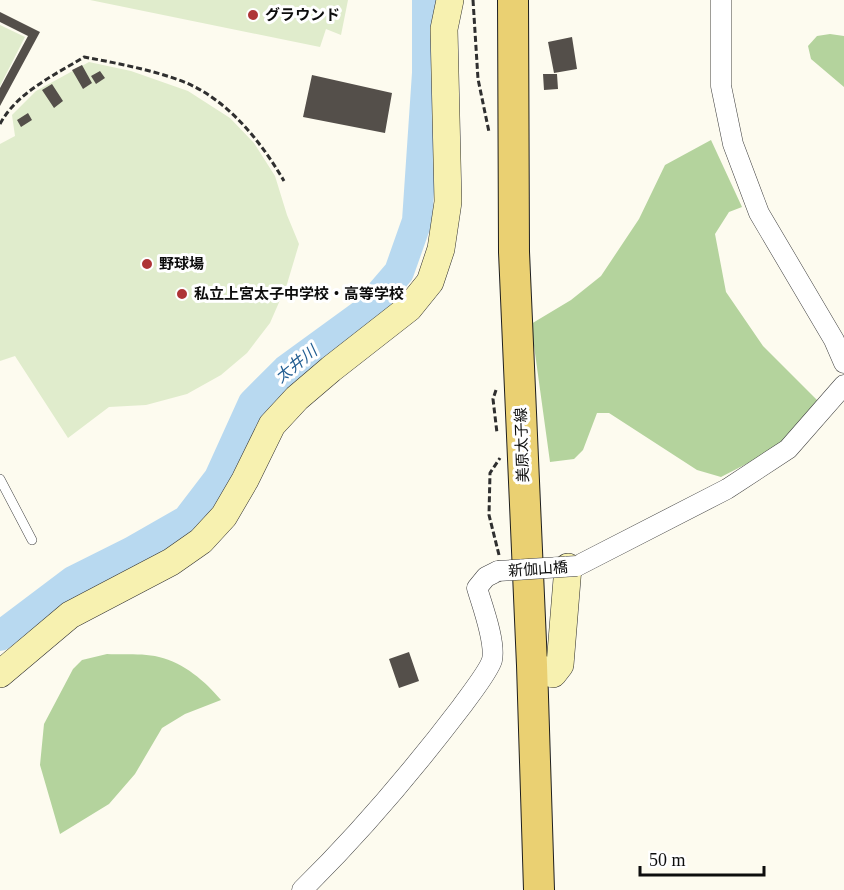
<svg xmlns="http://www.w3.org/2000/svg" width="844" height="890" viewBox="0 0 844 890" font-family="'Times New Roman','Noto Sans JP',serif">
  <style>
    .forest { fill: #b4d39d }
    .pitch { fill: #e0eccc }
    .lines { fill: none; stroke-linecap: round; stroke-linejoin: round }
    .river { stroke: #b8d9f0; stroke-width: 30 }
    .building { fill: #544f4a }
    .lane-casing { stroke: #404040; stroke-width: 10 }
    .street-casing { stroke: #404040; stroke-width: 21 }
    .secondary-casing { stroke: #2f2f2f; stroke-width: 28 }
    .primary-casing { stroke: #1e1e1e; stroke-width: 32 }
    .path { stroke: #2f2f2f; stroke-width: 3; stroke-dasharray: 6 3; stroke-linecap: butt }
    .lane { stroke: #fff; stroke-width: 9 }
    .street { stroke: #fff; stroke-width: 20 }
    .secondary { stroke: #f7f1b0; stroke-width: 27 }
    .primary { stroke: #ead072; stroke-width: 30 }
    .street-bridge-casing { stroke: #404040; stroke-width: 21; stroke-linecap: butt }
    .street-bridge { stroke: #fff; stroke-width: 20 }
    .poi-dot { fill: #ae3436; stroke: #fff; stroke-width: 2 }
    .labels { text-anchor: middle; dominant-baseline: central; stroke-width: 6; stroke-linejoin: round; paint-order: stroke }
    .poi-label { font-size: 15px; font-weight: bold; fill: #0d0d0d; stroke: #fff; text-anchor: start }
    .street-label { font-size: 15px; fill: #0d0d0d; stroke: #fff }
    .water-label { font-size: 16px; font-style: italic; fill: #235e92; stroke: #fff }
  </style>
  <rect width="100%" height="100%" fill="#fdfbef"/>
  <path class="forest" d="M830,34l14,2v51l-33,-28 -3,-13 9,-10z
    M711,140l31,67 -13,5 -14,22 11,58 37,54 55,55 -39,46 -58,30 -24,-7 -88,-57h-12l-14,37 -9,9 -24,3 -19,-138 40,-24 30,-24 38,-57 26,-54z
    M107,654c16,1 36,-1 52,3 25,6 46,24 62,43l-36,14 -23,14 -27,46 -26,30 -49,30 -20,-69 4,-41 29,-55 9,-9z"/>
  <path class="pitch" d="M90,0h258l-7,35 -15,-6 -6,18z
    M0,25l25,12 -25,49z
    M89,62l42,9 57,20 42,27 24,25 21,33 12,39 12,29 -12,40 -17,39 -23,30 -26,22 -34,19 -41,11 -37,2 -41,31 -53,-82 -15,5v-217l15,-8 -3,-21 24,-24z"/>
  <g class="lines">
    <path class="river" d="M0,636l73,-55 58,-29 56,-32 32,-42 34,-75 33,-33 77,-56 36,-42 18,-51 10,-148v-73"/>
  </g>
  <path class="building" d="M0,12l40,20 -40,74v-18l28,-52 -28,-14z
    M572,37l5,32 -23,4 -6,-31z
    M82,65l10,18 -9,6 -11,-19z
    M100,71l5,7 -9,6 -5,-8z
    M543,74h14l1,15 -14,1z
    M312,75l80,18 -7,40 -82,-16z
    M52,84l11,17 -9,7 -12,-18z
    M28,113l4,7 -11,7 -4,-7z
    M409,652l10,29 -20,7 -10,-29z"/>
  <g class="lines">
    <defs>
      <path id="lane" d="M0,479l32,61"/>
      <path id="street" d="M721,0v86l12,58 26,69 75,127 10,23
        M577,566l150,-77 61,-40 56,-64
        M302,890c56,-55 112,-121 160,-184 7,-10 27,-35 30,-46 4,-18 -10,-55 -15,-72l9,-11 12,-6"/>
      <path id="secondary" d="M532,665l21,9 7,-9 8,-98
        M0,674l70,-59 101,-53 30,-21 23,-25 21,-36 27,-55 25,-27 34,-29 78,-61 21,-26 11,-33 7,-47 -4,-173 6,-29"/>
      <path id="primary" d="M513,0l1,252 18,413 7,225"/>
    </defs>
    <use href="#lane" class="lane-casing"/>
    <use href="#street" class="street-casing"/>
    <use href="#secondary" class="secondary-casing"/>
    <use href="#primary" class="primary-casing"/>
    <path class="path" d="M473,0l5,79 11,53
      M0,124c17,-32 55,-49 84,-67 32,6 64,12 95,23 47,17 81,60 105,101
      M496,390l-3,9 4,34
      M499,555l-10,-40 1,-42 10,-15"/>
    <use href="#lane" class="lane"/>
    <use href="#street" class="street"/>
    <use href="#secondary" class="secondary"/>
    <use href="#primary" class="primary"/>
    <defs>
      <path id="street-bridge" d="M498,571l79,-5"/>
    </defs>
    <use href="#street-bridge" class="street-bridge-casing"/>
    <use href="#street-bridge" class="street-bridge"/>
  </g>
  <g class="poi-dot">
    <circle cx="253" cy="15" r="6"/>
    <circle cx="147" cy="264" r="6"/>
    <circle cx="182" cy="294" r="6"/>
  </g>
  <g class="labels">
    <g class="poi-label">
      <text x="265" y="15">グラウンド</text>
      <text x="159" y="264">野球場</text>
      <text x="194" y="294">私立上宮太子中学校・高等学校</text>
    </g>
    <g class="street-label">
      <text transform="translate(522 445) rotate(-92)">美原太子線</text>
      <text transform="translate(538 569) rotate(-4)">新伽山橋</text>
    </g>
    <g class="water-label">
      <text transform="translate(296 364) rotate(-39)">太井川</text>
    </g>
  </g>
  <path d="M640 866v9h124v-9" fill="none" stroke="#0d0d0d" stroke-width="3"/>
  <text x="649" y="866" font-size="18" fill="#0d0d0d" stroke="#ffffff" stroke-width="4.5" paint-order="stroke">50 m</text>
</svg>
